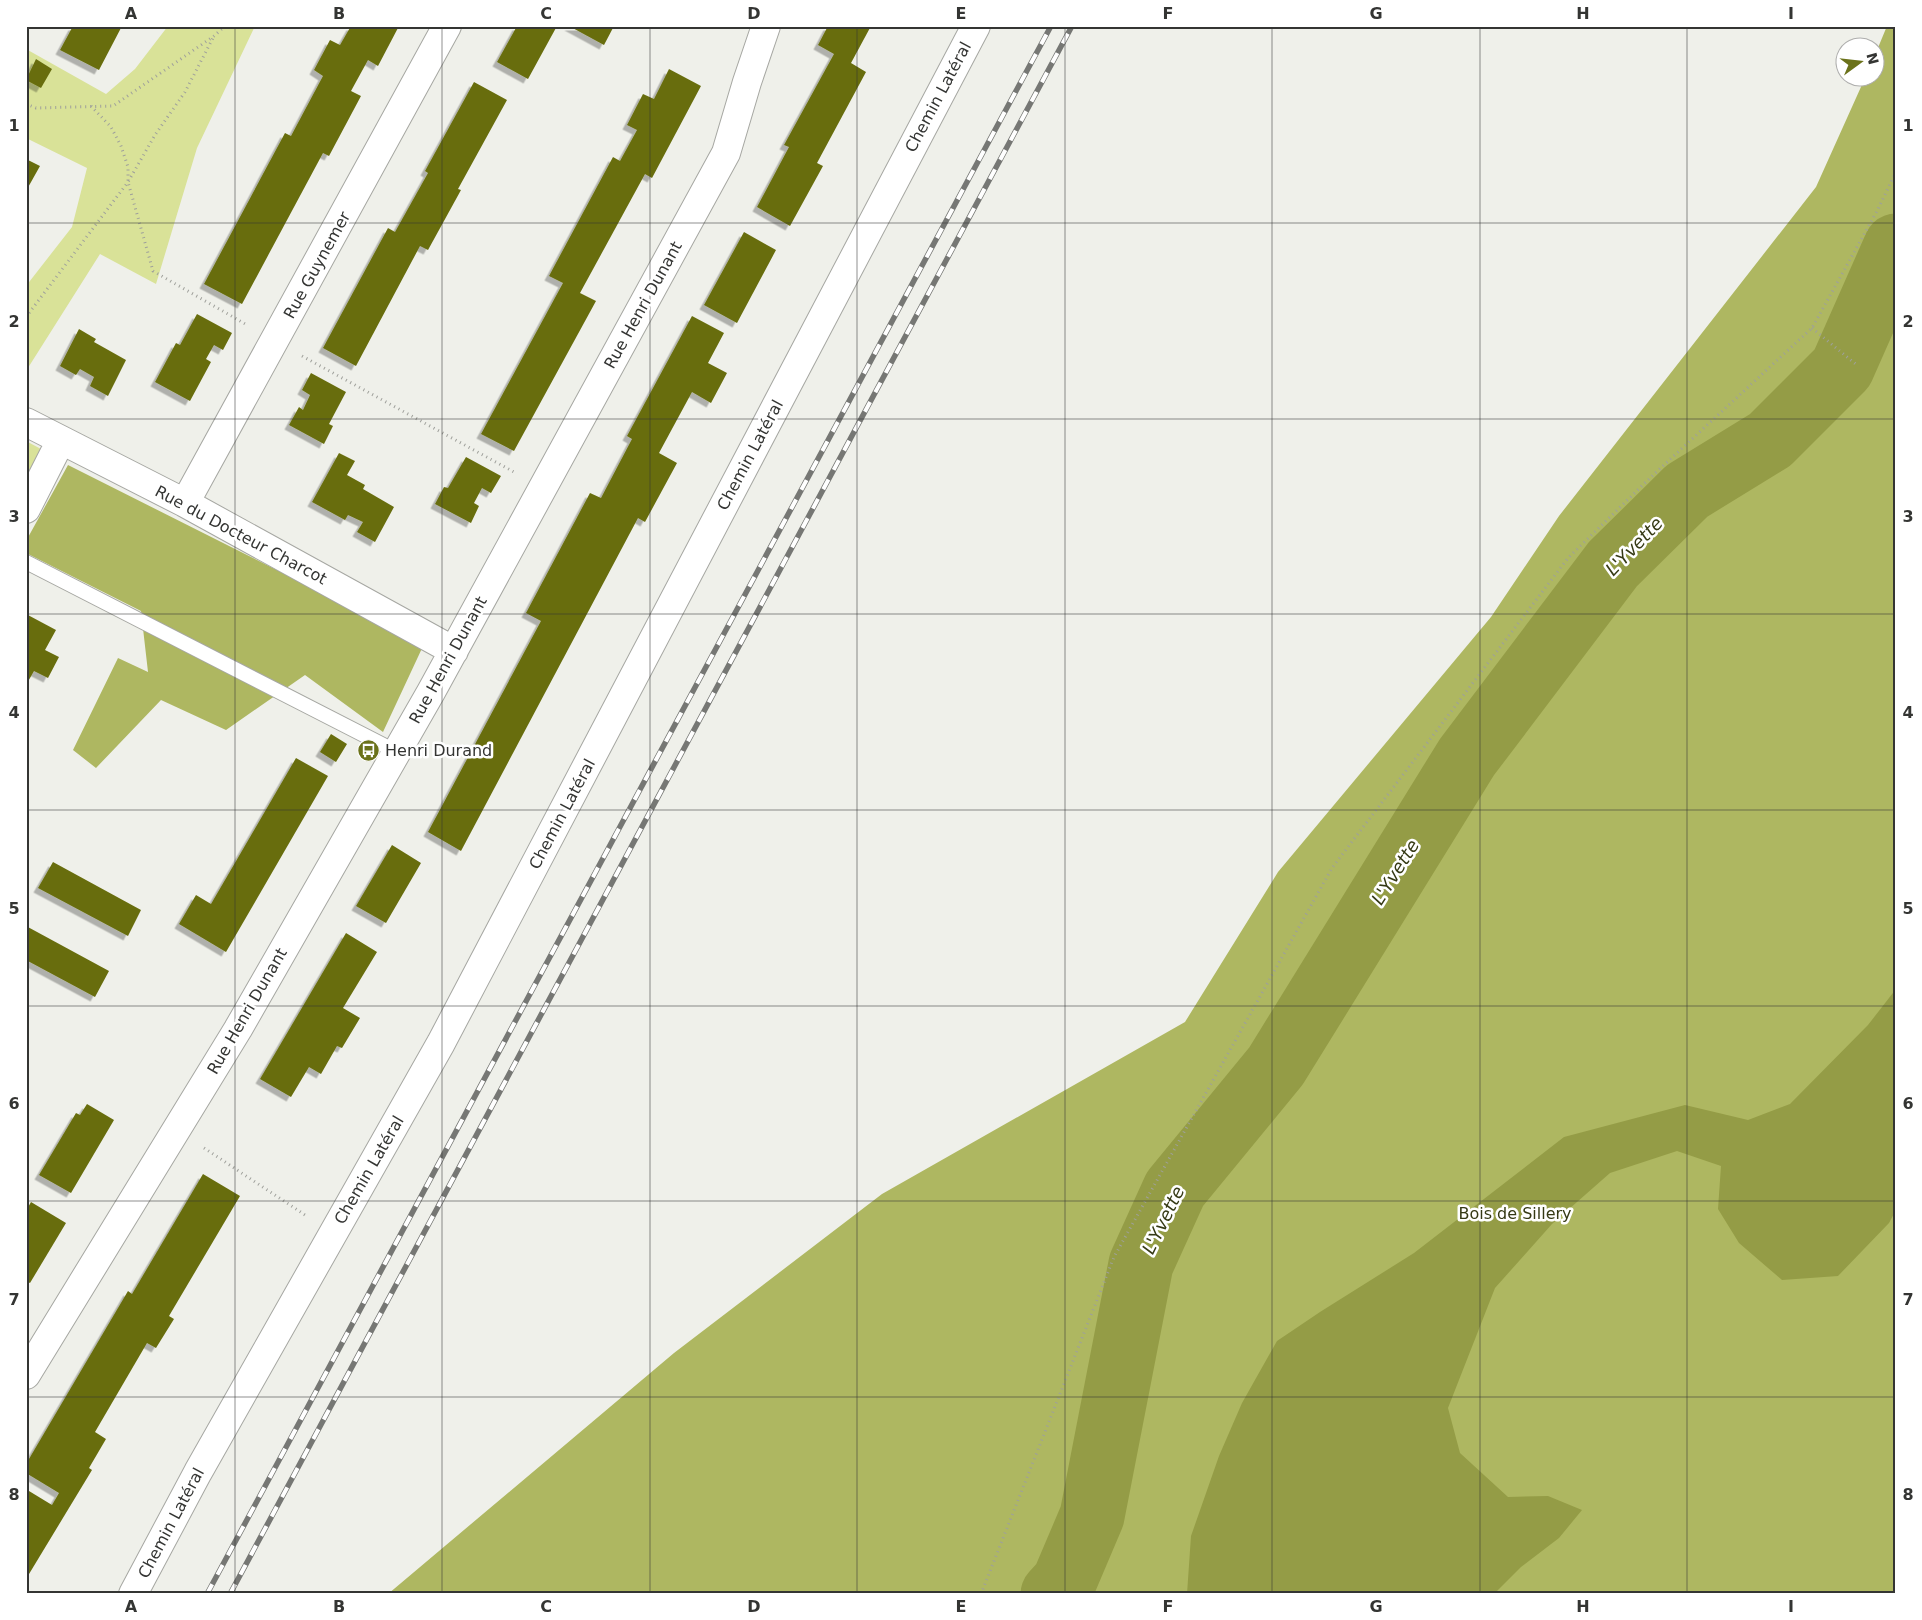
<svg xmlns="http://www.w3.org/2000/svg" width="1922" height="1620" viewBox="0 0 1922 1620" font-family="'DejaVu Sans',sans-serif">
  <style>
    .green { fill: #d9e298 }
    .forest { fill: #aeb761 }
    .water { fill: #949c46 }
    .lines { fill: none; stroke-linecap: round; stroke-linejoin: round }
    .river { stroke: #949c46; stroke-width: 65 }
    .building { fill: #676d0d; filter: url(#shadow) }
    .service-casing { stroke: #a6a7a2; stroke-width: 16 }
    .minor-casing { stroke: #a6a7a2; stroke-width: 30 }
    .path { stroke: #9fa09b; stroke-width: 3; stroke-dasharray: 1 4; stroke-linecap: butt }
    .service { stroke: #fff; stroke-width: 14 }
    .minor { stroke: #fff; stroke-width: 28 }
    .rail-casing { stroke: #767774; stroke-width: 5.5 }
    .rail { stroke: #fff; stroke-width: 4; stroke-dasharray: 11; stroke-linecap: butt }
    .grid { fill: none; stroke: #343533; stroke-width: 1; stroke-opacity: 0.55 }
    .labels { text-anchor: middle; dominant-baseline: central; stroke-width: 5; stroke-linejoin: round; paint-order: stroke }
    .street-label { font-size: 16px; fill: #343533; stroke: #fff }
    .poi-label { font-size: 16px; fill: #343533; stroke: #fff; text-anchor: start }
    .park-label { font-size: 16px; fill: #353914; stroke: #fff }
    .water-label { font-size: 18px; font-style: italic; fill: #363a15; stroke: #fff }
    .neatline { fill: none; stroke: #343533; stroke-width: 2 }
    .grid-label { font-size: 16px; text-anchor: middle; font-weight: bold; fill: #343533 }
  </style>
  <defs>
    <filter id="shadow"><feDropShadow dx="-4.5" dy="4.5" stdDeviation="0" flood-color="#0004"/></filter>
  </defs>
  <rect width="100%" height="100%" fill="#eff0ea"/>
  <path class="green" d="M168,26h87l-58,122 -41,136 -56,-30 -74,117v-85l46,-59 15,-59 -61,-30v-89l80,45 29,-25z
    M26,441l15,8 -15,31z"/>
  <path class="forest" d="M1887,26h9v1568h-1508l286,-241 208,-159 303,-172 93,-150 213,-255 68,-101 257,-329 49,-109h9l1,-23z
    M68,465l356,179 -41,88 -78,-57 -79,55 -65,-30 -65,68 -23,-18 45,-92 30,14 -7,-61 -115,-58v-12z"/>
  <path class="water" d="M1896,989v221l-7,13 -51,53 -56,4 -43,-37 -21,-34 3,-43 -44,-15 -67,22 -58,51 -57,64 -47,120 12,45 48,44 40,-1 34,14 -23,28 -38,29 -27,27h-307l4,-58 28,-80 23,-53 35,-62 43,-29 94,-59 150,-116 121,-32 63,15 42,-16 78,-79z"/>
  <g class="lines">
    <path class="river" d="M1053,1594l11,-12 28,-66 49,-252 34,-75 101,-123 191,-309 146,-193 74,-73 83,-51 72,-72 54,-122"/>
  </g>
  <path class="building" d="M73,26h49l-23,44 -39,-20z
    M351,26h48l-21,40 -10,-6 -17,31 10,5 -32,60 -6,-3 -81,151 -38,-20 81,-151 6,3 32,-60 -9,-6 16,-30 10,5z
    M517,26h40l-29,53 -31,-17z
    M569,26h45l-10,19z
    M828,26h43l-20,37 15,9 -49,91 6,3 -33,60 -33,-19 32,-60 -5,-2 50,-91 -16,-9z
    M36,59l16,10 -11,19 -15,-8z
    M669,69l32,17 -49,92 -7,-4 -65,119 16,8 -82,150 -33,-17 82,-151 -14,-7 64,-119 7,4 17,-31 -10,-5 16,-31 11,5z
    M474,82l33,18 -49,89 3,1 -33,60 -8,-4 -64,120 -33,-18 65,-120 7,4 33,-59 -3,-2z
    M26,159l14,7 -14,25z
    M744,232l32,18 -39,73 -33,-18z
    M197,314l35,19 -9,17 -9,-5 -8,14 5,3 -21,39 -35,-19 21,-39 4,2z
    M692,316l32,17 -16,30 19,10 -16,30 -19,-11 -33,61 18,10 -32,59 -7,-4 -177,333 -33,-19 113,-211 -15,-8 64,-120 11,5 31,-59 -5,-3z
    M79,329l17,10 -2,3 32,18 -18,36 -18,-10 4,-9 -14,-8 -4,6 -16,-9z
    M311,373l35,19 -17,32 4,2 -9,18 -35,-19 10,-18 4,3 7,-15 -8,-5z
    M339,453l16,8 -8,14 18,10 -2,4 31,18 -19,35 -18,-10 6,-10 -15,-7 -3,5 -33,-18z
    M466,457l35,19 -10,17 -9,-5 -8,15 5,3 -8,17 -36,-19 9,-17 4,1z
    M26,614l30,16 -11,20 14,7 -11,21 -14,-7 -8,14z
    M331,734l16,10 -11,18 -16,-10z
    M296,758l32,18 -102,176 -47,-28 17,-29 15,9z
    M392,845l29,18 -35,60 -30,-17z
    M53,862l88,48 -13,26 -90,-48z
    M26,926l83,45 -14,26 -69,-37z
    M346,933l31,19 -34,56 17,10 -18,30 -5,-2 -16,28 -12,-7 -18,30 -31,-18z
    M87,1104l27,16 -43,73 -32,-18 37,-62 4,2z
    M203,1174l37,22 -71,120 5,3 -18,29 -9,-5 -52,89 11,7 -17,29 3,2 -66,109v-84l3,-4 23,14 7,-12 -33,-20v-9l102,-173 4,3z
    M31,1202l35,21 -36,60 -4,-2v-70z"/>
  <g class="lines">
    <defs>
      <path id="service" d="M26,562l371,190"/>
      <path id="minor" d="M26,422l159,81 269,148
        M185,503l262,-477
        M26,509l35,-69
        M26,1375l212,-346 193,-337 295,-539 21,-71 19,-56
        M133,1594l65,-122 243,-429 535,-1017"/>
    </defs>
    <use href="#service" class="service-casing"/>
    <use href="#minor" class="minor-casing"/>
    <path class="path" d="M26,104l10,4 77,-2 101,-70 11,-10
      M91,106l20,21 10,19 7,21v15l25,89 94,54
      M26,317l102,-135 27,-47 30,-43 29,-56
      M1812,328l46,38
      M302,356l212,116
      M204,1148l101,67
      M981,1594l133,-337 218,-389 236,-310 83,-81 161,-149 65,-117 19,-39"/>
    <use href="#service" class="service"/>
    <use href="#minor" class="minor"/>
    <defs>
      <path id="rail" d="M207,1594l844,-1568
        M230,1594l842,-1568"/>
    </defs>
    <use href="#rail" class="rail-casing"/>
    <use href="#rail" class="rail"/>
  </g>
  <path class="grid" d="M235,26v1568M442,26v1568M650,26v1568M857,26v1568M1065,26v1568M1272,26v1568M1480,26v1568M1687,26v1568M26,223h1870M26,419h1870M26,614h1870M26,810h1870M26,1006h1870M26,1201h1870M26,1397h1870"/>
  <defs>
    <symbol id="bus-disc" viewBox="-11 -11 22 22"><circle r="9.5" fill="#6b721a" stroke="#fff"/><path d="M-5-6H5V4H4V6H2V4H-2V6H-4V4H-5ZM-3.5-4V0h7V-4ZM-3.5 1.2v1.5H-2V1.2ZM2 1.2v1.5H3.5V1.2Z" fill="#fff"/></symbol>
  </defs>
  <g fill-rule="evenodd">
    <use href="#bus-disc" x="356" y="738" width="25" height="25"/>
  </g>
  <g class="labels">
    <g class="street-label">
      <text transform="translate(938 97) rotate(-62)">Chemin Latéral</text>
      <text transform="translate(317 265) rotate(-61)">Rue Guynemer</text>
      <text transform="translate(643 305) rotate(-61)">Rue Henri Dunant</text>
      <text transform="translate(750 455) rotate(-62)">Chemin Latéral</text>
      <text transform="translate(241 535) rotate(28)">Rue du Docteur Charcot</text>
      <text transform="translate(448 660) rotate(-61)">Rue Henri Dunant</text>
      <text transform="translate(562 814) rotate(-62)">Chemin Latéral</text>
      <text transform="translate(247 1011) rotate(-60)">Rue Henri Dunant</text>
      <text transform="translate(369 1170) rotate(-60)">Chemin Latéral</text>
      <text transform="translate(171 1523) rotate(-62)">Chemin Latéral</text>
    </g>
    <g class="poi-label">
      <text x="385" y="750">Henri Durand</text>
    </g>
    <g class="park-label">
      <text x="1515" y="1213">Bois de Sillery</text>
    </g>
    <g class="water-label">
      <text transform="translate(1634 546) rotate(-46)">L'Yvette</text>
      <text transform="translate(1395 872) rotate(-58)">L'Yvette</text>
      <text transform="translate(1163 1220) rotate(-64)">L'Yvette</text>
    </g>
  </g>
  <rect width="1922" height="1620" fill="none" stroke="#ffffff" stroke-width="55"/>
  <g transform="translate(1860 62) rotate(75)"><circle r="24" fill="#ffffff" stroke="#aeaead"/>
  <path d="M0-4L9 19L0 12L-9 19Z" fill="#6b721a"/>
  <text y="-8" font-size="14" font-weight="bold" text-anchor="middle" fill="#343533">N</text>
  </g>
  <rect x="28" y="28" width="1866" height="1564" class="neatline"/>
  <g class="grid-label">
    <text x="131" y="19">A</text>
    <text x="339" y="19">B</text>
    <text x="546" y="19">C</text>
    <text x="754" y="19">D</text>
    <text x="961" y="19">E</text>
    <text x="1168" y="19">F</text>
    <text x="1376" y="19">G</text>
    <text x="1583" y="19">H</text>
    <text x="1791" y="19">I</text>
    <text x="14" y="131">1</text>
    <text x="1908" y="131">1</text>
    <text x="14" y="327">2</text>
    <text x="1908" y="327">2</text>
    <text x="14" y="522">3</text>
    <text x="1908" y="522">3</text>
    <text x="14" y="718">4</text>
    <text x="1908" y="718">4</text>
    <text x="14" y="914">5</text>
    <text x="1908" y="914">5</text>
    <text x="14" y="1109">6</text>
    <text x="1908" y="1109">6</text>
    <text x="14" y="1305">7</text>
    <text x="1908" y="1305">7</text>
    <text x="14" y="1500">8</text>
    <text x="1908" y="1500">8</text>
    <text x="131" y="1612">A</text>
    <text x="339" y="1612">B</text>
    <text x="546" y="1612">C</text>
    <text x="754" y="1612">D</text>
    <text x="961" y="1612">E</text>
    <text x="1168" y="1612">F</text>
    <text x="1376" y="1612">G</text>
    <text x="1583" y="1612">H</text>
    <text x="1791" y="1612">I</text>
  </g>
</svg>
